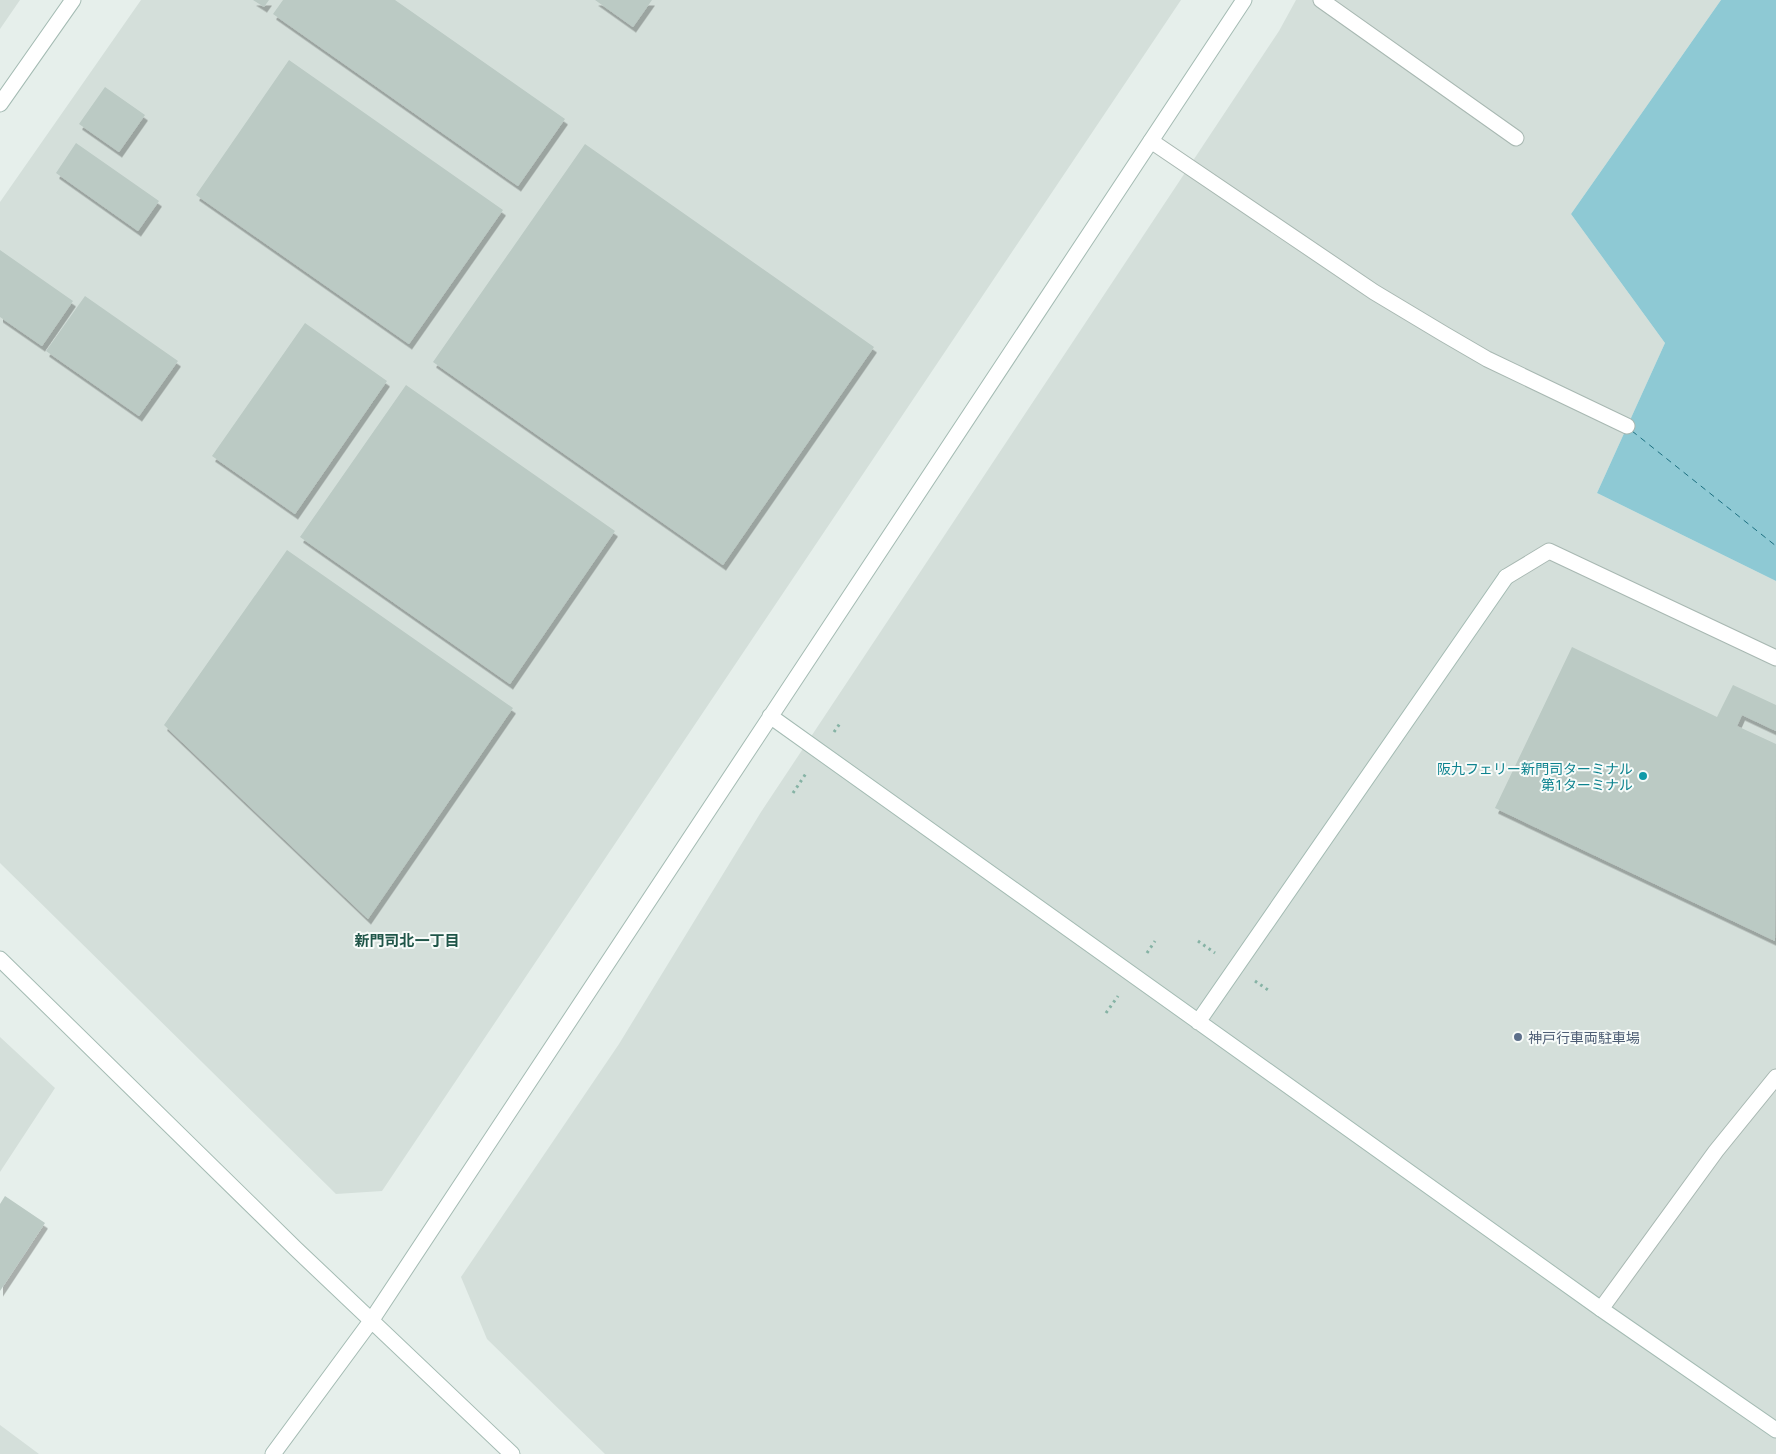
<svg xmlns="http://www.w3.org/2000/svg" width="1776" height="1454" viewBox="0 0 1776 1454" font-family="'Noto Sans','Noto Sans JP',sans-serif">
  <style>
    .built { fill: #d4dfda }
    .water { fill: #8ec9d4 }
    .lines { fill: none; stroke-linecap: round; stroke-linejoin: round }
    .ferry { stroke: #1c6f80; stroke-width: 1; stroke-dasharray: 6 5; stroke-linecap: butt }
    .building { fill: #bbcac4; filter: url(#shadow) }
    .lane-casing { stroke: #a8b8b2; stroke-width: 17 }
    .secondary-casing { stroke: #a4bbb3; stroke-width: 17 }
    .path { stroke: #86b3a5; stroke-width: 3; stroke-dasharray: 2.5 4; stroke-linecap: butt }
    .lane { stroke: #fff; stroke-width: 15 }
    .secondary { stroke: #fff; stroke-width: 15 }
    .culture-dot { fill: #0f9aa8; stroke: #f7fbf9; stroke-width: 2 }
    .service-dot { fill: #5c6f8a; stroke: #f7fbf9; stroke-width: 2 }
    .labels { text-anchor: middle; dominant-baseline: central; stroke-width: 4; stroke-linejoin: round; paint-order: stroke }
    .culture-label { font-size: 14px; fill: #0d838f; stroke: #f7fbf9; text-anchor: end }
    .service-label { font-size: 14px; fill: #4e5e75; stroke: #f7fbf9; text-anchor: start }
    .neighbourhood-label { font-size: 15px; font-weight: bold; fill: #1f5548; stroke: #f7fbf9 }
  </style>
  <defs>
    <filter id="shadow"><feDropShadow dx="3" dy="5.5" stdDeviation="0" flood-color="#0004"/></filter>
  </defs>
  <rect width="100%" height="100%" fill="#e6efeb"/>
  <path class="built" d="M0,0h20l-20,29z
    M141,0h1040l-799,1191 -46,3 -336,-331v-661z
    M1296,0h425l-150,214 94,129 -68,150 179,88v873h-1171l-118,-115 -26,-62 158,-233 142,-232 518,-781z
    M0,1037l55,51 -55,84z
    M0,1425l39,29h-39z"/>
  <path class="water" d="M1721,0h55v581l-179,-88 68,-150 -94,-129z"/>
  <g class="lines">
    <path class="ferry" d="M1632,431l144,115"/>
  </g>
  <path class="building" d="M253,0h16l-5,7z
    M283,0h112l170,119 -47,67 -245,-172z
    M595,0h57l-19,27z
    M289,60l214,150 -94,134 -213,-149z
    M105,87l40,28 -26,37 -40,-28z
    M76,143l83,58 -21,30 -82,-58z
    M585,144l289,203 -151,218 -290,-203z
    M0,250l73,51 -31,45 -42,-29z
    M85,296l93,65 -39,55 -93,-65z
    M305,323l82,58 -92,133 -83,-58z
    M406,385l209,146 -105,153 -210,-147z
    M287,550l226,158 -145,211 -204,-194z
    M1572,647l145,70 16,-32 43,20v26l-34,-16 -5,11 39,18 -1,197 -280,-133z
    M5,1196l40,27 -45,68v-87z"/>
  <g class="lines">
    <defs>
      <path id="lane" d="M1321,0l195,138
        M1151,141l223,151 70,42 43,25 140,67
        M1506,577l43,-26 227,107
        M1601,1309l115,-158 60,-74"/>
      <path id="secondary" d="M0,104l73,-104
        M770,716l831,593 175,121
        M0,959l296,290 216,205
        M1198,1022l308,-445
        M273,1454l98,-133 873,-1321"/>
    </defs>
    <use href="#lane" class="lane-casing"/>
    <use href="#secondary" class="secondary-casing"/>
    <path class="path" d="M834,732l7,-10
      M793,793l14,-21
      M1198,941l17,12
      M1147,953l8,-12
      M1255,981l16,11
      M1106,1013l12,-17"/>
    <use href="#lane" class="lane"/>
    <use href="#secondary" class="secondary"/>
  </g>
  <circle class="culture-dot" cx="1643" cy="776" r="5"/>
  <circle class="service-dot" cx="1518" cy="1037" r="5"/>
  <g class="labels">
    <g class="culture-label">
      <text x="1633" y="768">阪九フェリー新門司ターミナル<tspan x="1633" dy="16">第1ターミナル</tspan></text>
    </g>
    <g class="service-label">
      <text x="1528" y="1037">神戸行車両駐車場</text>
    </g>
    <g class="neighbourhood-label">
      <text x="407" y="940">新門司北一丁目</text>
    </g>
  </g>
</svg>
